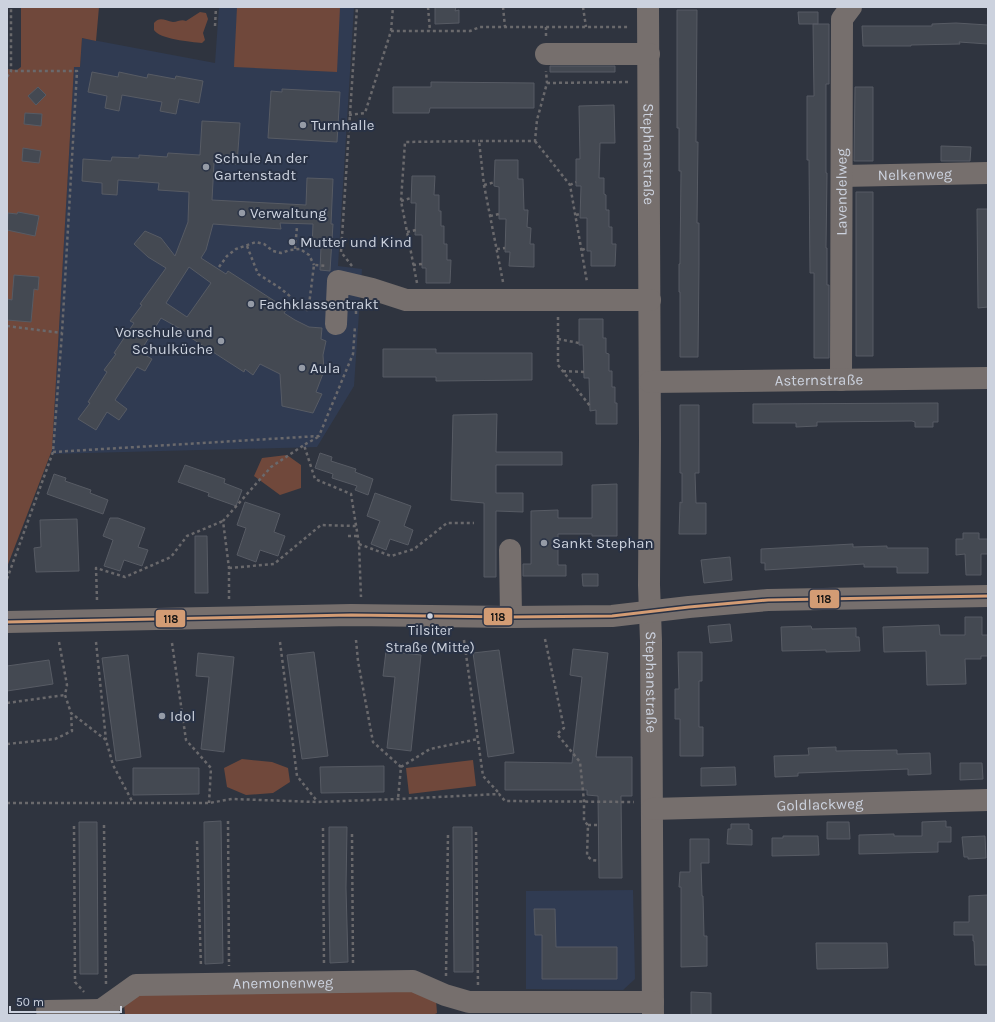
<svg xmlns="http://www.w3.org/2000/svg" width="995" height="1022" viewBox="0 0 995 1022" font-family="Karla,sans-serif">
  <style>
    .built { fill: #303b52 }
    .green { fill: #70483b }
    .building { fill: #444952; stroke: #575b64; fill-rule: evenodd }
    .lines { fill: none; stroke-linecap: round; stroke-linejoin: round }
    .path { stroke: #6a696c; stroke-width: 2.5; stroke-dasharray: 3 3; stroke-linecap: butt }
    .minor { stroke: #766f6d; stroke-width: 22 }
    .bus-1-casing { stroke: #293245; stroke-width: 6 }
    .bus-1 { stroke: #d39c74; stroke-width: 3 }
    .poi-dot { fill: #959ba6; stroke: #293245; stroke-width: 1.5 }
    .bus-dot { fill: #ccd2de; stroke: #293245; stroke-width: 1.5 }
    .labels { text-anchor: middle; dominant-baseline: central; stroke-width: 4; stroke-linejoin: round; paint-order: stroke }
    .bus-label { font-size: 14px; fill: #ccd2de; stroke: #293245 }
    .poi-label { font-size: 15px; fill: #ccd2de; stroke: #293245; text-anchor: start }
    .street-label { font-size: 15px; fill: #ccd2de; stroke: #293245 }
    .line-badge { stroke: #293245; stroke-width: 1.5 }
    .pale-badge-label { font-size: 11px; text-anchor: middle; font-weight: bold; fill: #111 }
  </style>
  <rect width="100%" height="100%" fill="#2f343f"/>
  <path class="built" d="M219,7h135l-16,259 24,3 -8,117 -37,61 -267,7 2,-4 22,-383h6l2,-29 133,25z
    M633,890l2,89 -12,11 -97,-1v-98z"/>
  <path class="green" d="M21,7h78l-3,34 -14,-3 -2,29h-6l-22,383 -45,117v-498l10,1 4,-3z
    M237,7h103l-3,65 -103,-5z
    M200,12l6,1 2,6 -5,14 2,7 -3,3c-11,-1 -43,-4 -48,-13v-7c6,-7 11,-2 19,-1 5,0 8,-3 13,-1z
    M287,455l14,10v23l-21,7 -26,-19 8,-18z
    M242,759l30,3 16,6 2,14 -17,11 -27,2 -19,-8 -3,-19z
    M473,760l3,26 -67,8 -3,-26z
    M416,990l20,10 1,13 -4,2h-307l-1,-1 -1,-10 19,-11z"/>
  <path class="building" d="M435,7h21l-1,4 4,-1v13l-24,1z
    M677,10h20l-1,132h2l-1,81h2v41l-1,93h-18v-65h-1v-28h1l1,-93h-2v-43h-2z
    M798,12h20v12h-19z
    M956,23l32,2v19l-29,-2 1,2 -49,1v1h-48l-1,-20h70v-2z
    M813,24h16v60h-3v89h1l-1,75h1v37h2v73h-15v-85h-4l-1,-113h-2v-64h7z
    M550,66h65v6h-65z
    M92,72l26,5 1,-5 28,6 1,-4 27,5 1,-3 27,5 -4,22 -20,-4 -3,15 -16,-3 2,-9 -40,-7 -3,16 -14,-3 2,-12 -19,-4z
    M431,82l103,1v25h-104l-1,5h-36v-26h38z
    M38,87l8,8 -10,10 -8,-9z
    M855,87h18v74h-19z
    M282,89l58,3 -3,50 -69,-4 3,-47 11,1z
    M614,105l1,38h-15l-1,35h5v16l2,1v15h3v17h3v17h4l-1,22h-24v-15h-4v-33h-7l1,-32h-5v-27h4l-1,-53z
    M25,113l17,1 -1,12 -17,-2z
    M202,121l38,2 -3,41 -23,-1 -2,37 94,5 1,-27 26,1 -2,45h2l-3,47 -10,-1 1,-23 -9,-1 1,-22 -33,-1 1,6 -68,-5 -7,26 -5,8 25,16 2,-3 59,38 -3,4 11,7 14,7 13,1 -1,11 5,2 -3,14 1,16 -8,21 6,2 -9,19 -31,-7 -2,-32 -20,-10 -7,11 -8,-6 -1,3 -59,-38 1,-2 -25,-14 -21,34 12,7 -7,12 -8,-4 -22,33 12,9 -8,11 -12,-8 -11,18 -18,-11 12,-16 -2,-1 19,-30 -3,-2 12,-16 -2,-1 20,-30 -4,-2 12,-16 -2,-1 26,-36 -18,-11 -14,-13 11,-13 16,7 14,18 13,-34 1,-30 -31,-2 1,-7 -41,-3 -1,15 -15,-1v-11l-20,-2 1,-22 28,2 1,-4 27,1v-3l28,2 1,-4 32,2zM189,267l22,16 -24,34 -21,-14z
    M941,146l30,1 -1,14h-29z
    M23,148l18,3 -2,12 -17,-2z
    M495,160h23v19h5l1,31h4l-1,17 4,1 -1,16h4v23l-25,-1 1,-14h-5l1,-33h-7v-32l-5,-1z
    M412,176h23l-1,19h5v16h2v15h3v18h3v16h4l-1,23h-24v-15h-4v-33h-7l1,-32h-5z
    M856,192h17v164h-17z
    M977,209h11v98l-10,1z
    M18,212l21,4 -4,20 -28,-6 1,-17 9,1z
    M14,275l25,2 -1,13 -4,-1 -3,33 -24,-2v-21l5,1z
    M579,319h24v19h3v15l3,1v17h3v16h3v16h2v21h-21v-14l-6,1 -1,-33h-5l-1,-33h-4z
    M383,349h53v4h96v27l-96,1v-4h-53z
    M938,403v19h-5v5h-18v-5l-3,-1 -95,1v4l-21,1v-4h-43v-19z
    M680,405h19v68h-4l1,30h10v31h-27l1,-32 2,1v-30h-2z
    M497,414l-1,38h66v13h-66v28h27v19l-27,-1v66h-12v-74l-33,-3 2,-85z
    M320,453l12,4 -1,4 25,8 -1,3 18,7 -5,16 -13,-5 2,-4 -25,-8 1,-4 -18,-6z
    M185,465l40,14 -1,4 18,7 -6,16 -28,-10 1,-3 -31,-11z
    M54,474l12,4 -1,3 26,9 -1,3 18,7 -5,14 -56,-20z
    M617,484v52h-25v-2h-34v31h8v11h-43v-12h8v-53l27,-1v8h34v-33z
    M375,493l36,13 -7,20 9,4 -5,15 -18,-6 -4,11 -15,-6 9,-23 -13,-5z
    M245,502l35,12 -6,18 11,4 -7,20 -18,-6 -4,12 -19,-7 9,-27 -9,-3z
    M110,518h8l27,10 -7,19 10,3 -6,16 -18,-6 -4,11 -16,-5 9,-26 -10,-4z
    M77,519l2,52 -43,1 -2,-24 7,-1 -1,-27z
    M963,533h16v6h9v15h-7v21h-15l-1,-21 -9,1v-16h7z
    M195,536h12l1,57h-13z
    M853,544v3l34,-1v2h41v25h-31v-6h-33v-3l-99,6v-7h-4v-14z
    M730,557l2,23 -28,3 -3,-23z
    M582,574h16v12h-15z
    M965,617h17v18h6v21h-7v3h-16l1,25 -39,1 -1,-34 -42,1 -1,-25 56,-2 1,10h25z
    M730,624l2,17 -22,2 -2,-17z
    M811,626l1,3 44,-1v9h3l1,14 -34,1v-2l-44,1 -1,-24z
    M573,649l35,4 -12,104h36v39h-11l1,82h-23l-1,-82 -11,-1v-5h-82v-28l67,1 10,-86 -12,-2z
    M499,650l15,103 -26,4 -15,-104z
    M386,651l35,4 -10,96 -24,-3 8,-71 -12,-1z
    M314,652l14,104 -26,3 -15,-104z
    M678,652h24v29h-3v46h4v29h-23v-37h-5v-30h4z
    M198,653l36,4 -10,95 -23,-3 8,-72 -13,-1z
    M128,655l13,102 -25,4 -14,-103z
    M49,660l4,24 -46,7v-25z
    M836,747v4l61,-1v4l33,-1 1,21 -23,1v-6l-110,4v3l-23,1 -1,-21 35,-1 -1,-7z
    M960,763h22l1,16 -23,1z
    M384,766v26l-63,1 -1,-26z
    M735,767l1,18 -35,1v-18z
    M133,768h66v26l-66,1z
    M221,821l2,142 -18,1 -1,-142z
    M946,821v6h5v15h-13v10l-79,2v-19l35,-1v2h28v-14z
    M79,822h18l1,152h-18z
    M827,822h22l1,17h-23z
    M731,824h18v5l3,1v15l-25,-1 1,-15h3z
    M329,827h18l-1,61 2,74 -18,1 -1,-62z
    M453,827h19l1,145h-19z
    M783,836h35l1,19 -47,1v-18h11z
    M985,836l1,22 -18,1v-2h-4l-2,-20z
    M690,839h19v24h-8l1,33h1l1,40h3v30l-26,1v-80h-2l1,-15h10z
    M988,895v70h-13l-1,-24h-1v-6h-19v-13h15v-26z
    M534,909h21l1,38h61v32h-75v-44h-7z
    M816,943h71l1,25 -71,1z
    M691,992l20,1v22h-20z"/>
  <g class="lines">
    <path class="path" d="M428,7l2,24
      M503,7l2,20
      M583,7l3,20
      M215,26l1,-19
      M391,31l2,-24
      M546,36v-10
      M7,77l4,-6v-64
      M547,83l83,-1
      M349,115l16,-2 26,-82h79l10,-4h150
      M535,141l35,44 17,97
      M484,185l11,-3
      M570,185l6,-3
      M401,201l10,-3
      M576,215l4,-1
      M490,216l9,-2
      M407,232l9,-2
      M247,246l11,28 22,14 27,22 2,-5 5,-40 13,1
      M295,249l2,-22
      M497,249l8,-1
      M582,250l5,-2
      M413,265l9,-1
      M352,266l-11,-14 16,-245
      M219,267l8,-11 9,-7 20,-7 8,2 9,7 8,2 9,-3 10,-1 9,6 5,10
      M503,282l-19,-97 -5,-44h56l2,-21 10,-37 -1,-12
      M417,283l-16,-82 4,-59 74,-1
      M356,314v-3l5,-7
      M558,317v48l32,41
      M7,326l55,7
      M558,339l21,4
      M563,371l21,1
      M318,437l-14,8 11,34 36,15 8,50 2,53
      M53,452l266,-16 34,-82 2,-28
      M348,536h10
      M359,544l32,12 23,-7 33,-26h27
      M229,568l45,-4 47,-39 35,1
      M7,579l46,-127 9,-119 15,-262h-66
      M229,599v-31l-6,-47 48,-54 33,-22
      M97,600l-1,-32 29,9 46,-20 16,-21 36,-15
      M545,639l19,89 -7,6 23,28 4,39v20l4,4 -1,31 5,4 7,1
      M356,640l2,21 15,81 28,25 -3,32
      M464,640l19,136 16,17
      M59,642l8,43 -2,10 6,18 35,27 7,25 20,38
      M96,642l10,98
      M280,642l17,134 20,25
      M172,643l14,97 25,28 -2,35
      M7,703l58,-8
      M7,744l48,-5 17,-8 -1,-17
      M401,767l29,-18 48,-10
      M7,803h202l23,-4 85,3 81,-3 101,-5 6,7 129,1
      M228,821l1,145
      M104,825l2,159
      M588,825h11
      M74,826l1,156 9,10
      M323,828l1,138
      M476,832l2,154
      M352,834l1,130
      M197,841l4,126
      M446,976l2,-143"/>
    <g class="minor">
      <path id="s1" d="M648,7l2,434 -1,144 2,56 2,374"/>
      <path d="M546,54h103"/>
      <path id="s2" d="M842,176l146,-3"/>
      <path d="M336,324l2,-43 34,8 34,11h244"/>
      <path id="s3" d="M841,380l1,-361 9,-12"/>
      <path id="s4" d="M650,382l338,-4"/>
      <path d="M510,550l1,67"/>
      <path d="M7,622l344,-7 160,2 101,-1 77,-9 79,-7 220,-4"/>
      <path id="s5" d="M652,809l336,-9"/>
      <path id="s6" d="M101,1010l35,-25 277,-4 32,14 24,7h184"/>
      <path d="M47,1011l54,-1 8,5"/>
    </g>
    <defs>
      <path id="bus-1" d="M7,622l344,-7 160,2 101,-1 77,-9 79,-7 220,-4"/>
    </defs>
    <use href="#bus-1" class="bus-1-casing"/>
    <use href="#bus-1" class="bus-1"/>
  </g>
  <g class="poi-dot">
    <circle cx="303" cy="125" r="4"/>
    <circle cx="206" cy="167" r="4"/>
    <circle cx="242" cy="213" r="4"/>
    <circle cx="292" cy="242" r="4"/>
    <circle cx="251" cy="304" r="4"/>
    <circle cx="221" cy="341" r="4"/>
    <circle cx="302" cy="368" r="4"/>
    <circle cx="544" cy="543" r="4"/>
    <circle cx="162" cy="716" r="4"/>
  </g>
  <circle class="bus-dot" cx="430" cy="616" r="3.5"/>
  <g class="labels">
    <g class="bus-label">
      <text x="430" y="630">Tilsiter<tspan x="430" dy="17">Straße (Mitte)</tspan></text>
    </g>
    <g class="poi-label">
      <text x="311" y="125">Turnhalle</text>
      <text x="214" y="158">Schule An der<tspan x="214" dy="17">Gartenstadt</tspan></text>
      <text x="250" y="213">Verwaltung</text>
      <text x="300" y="242">Mutter und Kind</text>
      <text x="259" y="304">Fachklassentrakt</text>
      <text x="213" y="332" text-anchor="end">Vorschule und<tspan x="213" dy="17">Schulküche</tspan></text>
      <text x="310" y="368">Aula</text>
      <text x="552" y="543">Sankt Stephan</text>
      <text x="170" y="716">Idol</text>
    </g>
    <g class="street-label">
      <text stroke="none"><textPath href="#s1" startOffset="147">Stephanstraße</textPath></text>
      <text stroke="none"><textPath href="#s2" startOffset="73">Nelkenweg</textPath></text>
      <text stroke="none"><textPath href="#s3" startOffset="188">Lavendelweg</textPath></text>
      <text stroke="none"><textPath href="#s4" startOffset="169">Asternstraße</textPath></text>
      <text stroke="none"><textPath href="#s1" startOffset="675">Stephanstraße</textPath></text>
      <text stroke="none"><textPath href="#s5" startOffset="168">Goldlackweg</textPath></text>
      <text stroke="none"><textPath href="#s6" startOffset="190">Anemonenweg</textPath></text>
    </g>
  </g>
  <g class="line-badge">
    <rect x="809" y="589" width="31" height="20" rx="4" fill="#d39c74"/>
    <rect x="483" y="607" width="30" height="19" rx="4" fill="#d39c74"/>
    <rect x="155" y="609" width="31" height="19" rx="4" fill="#d39c74"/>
  </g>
  <g class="pale-badge-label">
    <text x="824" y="603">118</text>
    <text x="498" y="621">118</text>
    <text x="171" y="623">118</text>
  </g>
  <rect width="995" height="1022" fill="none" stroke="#ccd2de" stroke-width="16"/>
  <path d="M10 1006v6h111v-6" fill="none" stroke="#ccd2de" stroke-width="2"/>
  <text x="16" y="1006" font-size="12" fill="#ccd2de" stroke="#293245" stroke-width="3" paint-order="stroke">50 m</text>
</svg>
